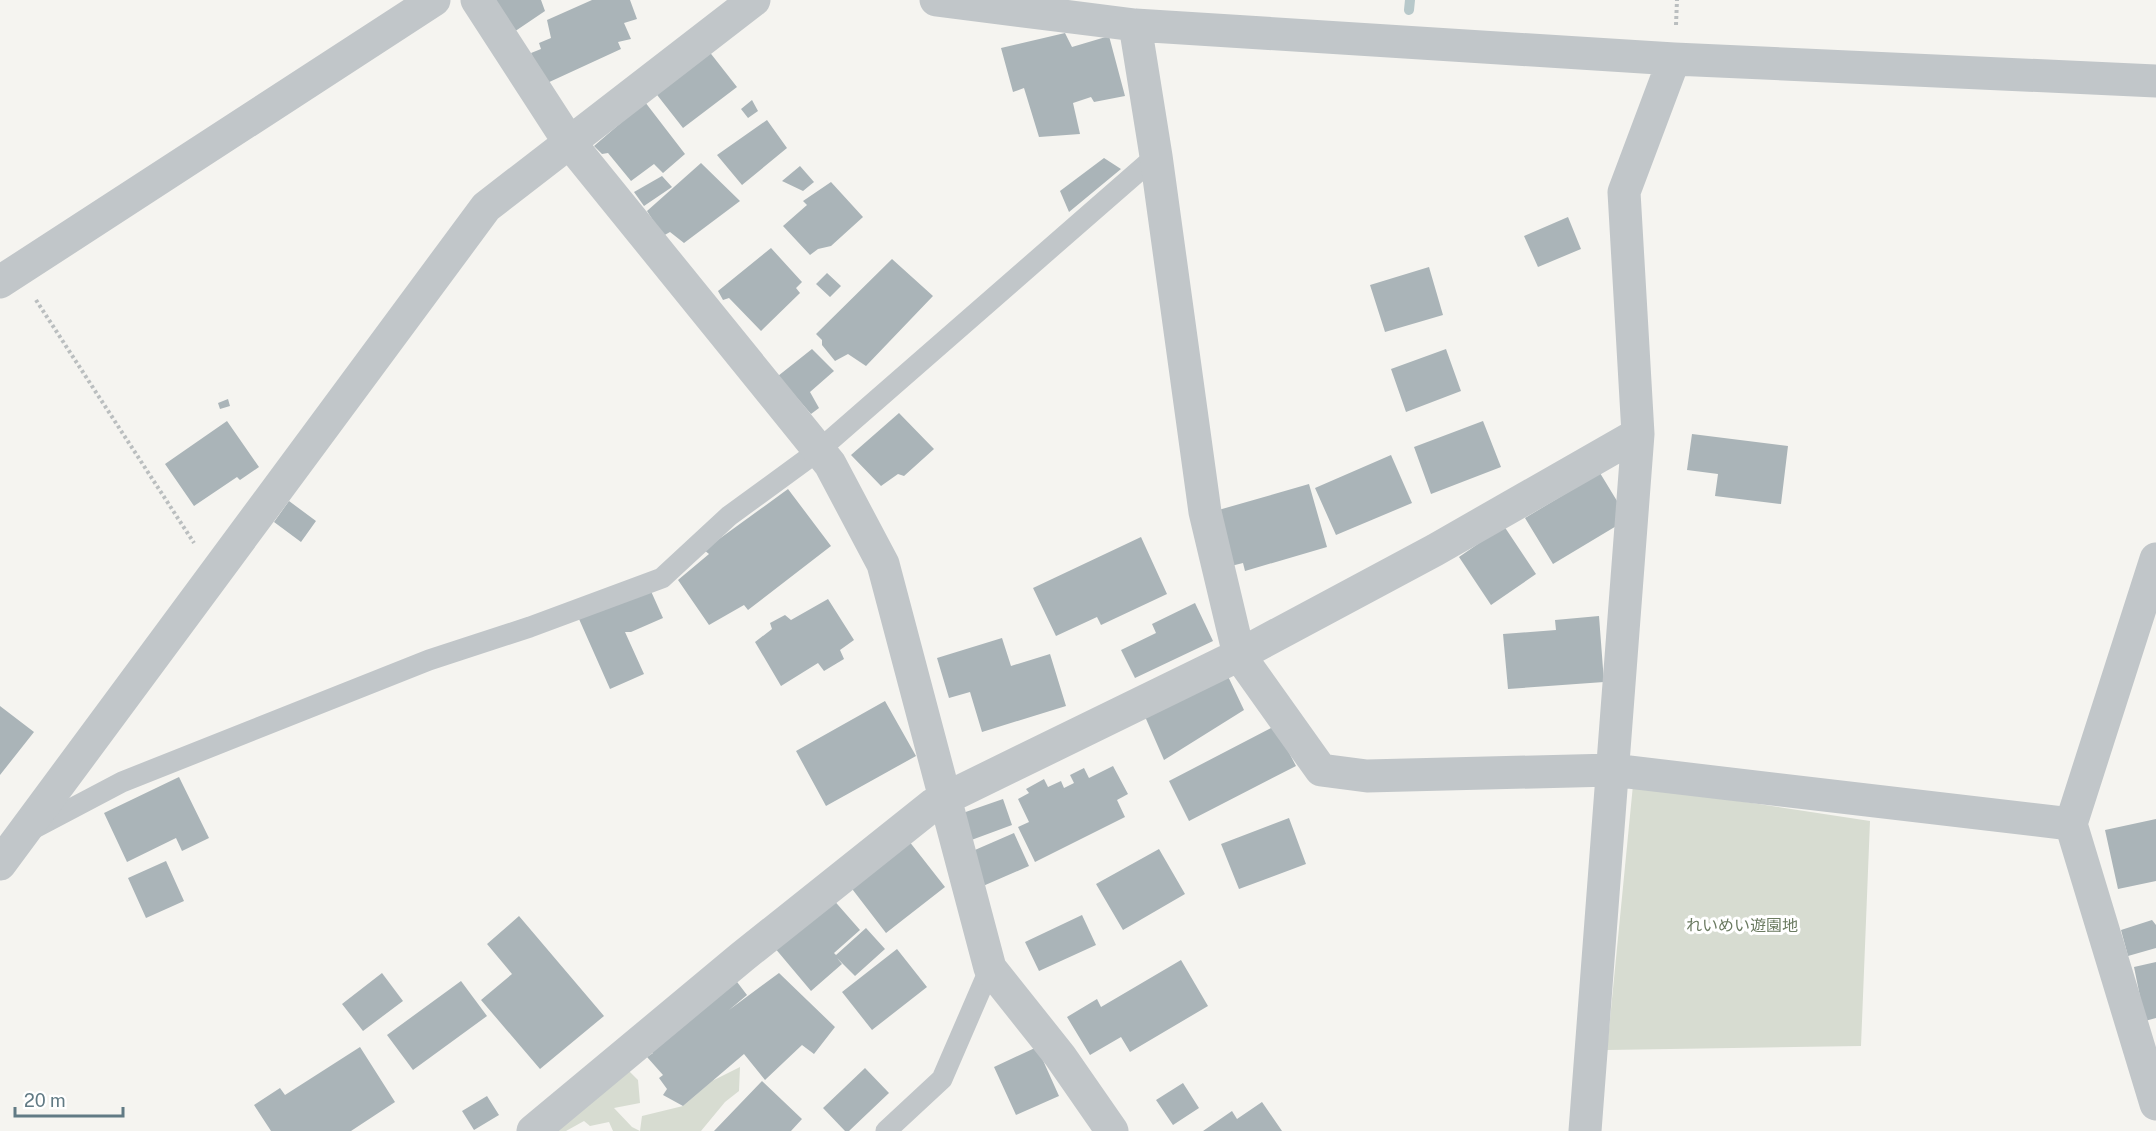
<svg xmlns="http://www.w3.org/2000/svg" width="2156" height="1131" viewBox="0 0 2156 1131" font-family="'Public Sans','Noto Sans JP',sans-serif">
  <style>
    .green { fill: #d7dcd1 }
    .lines { fill: none; stroke-linecap: round; stroke-linejoin: round }
    .stream { stroke: #b7c8ca; stroke-width: 10 }
    .building { fill: #aab4b8 }
    .path { stroke: #babebf; stroke-width: 4; stroke-dasharray: 3 3; stroke-linecap: butt }
    .lane { stroke: #c1c6c9; stroke-width: 21 }
    .street { stroke: #c1c6c9; stroke-width: 33 }
    .labels { text-anchor: middle; dominant-baseline: central; stroke-width: 6; stroke-linejoin: round; paint-order: stroke }
    .park-label { font-size: 16px; fill: #6a7a60; stroke: #fff }
  </style>
  <rect width="100%" height="100%" fill="#f5f4f0"/>
  <path class="green" d="M1633,785l237,36 -9,225 -254,4z
    M740,1067l-1,24 -14,11 -24,29h-88l-4,-9 -19,4 -6,-5 -18,10h-19l79,-63 12,12 2,23 -26,5 18,19 8,4 2,-15 41,-10 29,-25z"/>
  <g class="lines">
    <path class="stream" d="M1409,10l1,-10"/>
  </g>
  <path class="building" d="M490,0h51l4,11 -34,23z
    M592,0h38l7,19 -13,4 7,16 -13,3 3,7 -76,35 -14,-31 10,-4 -2,-6 12,-5 -4,-18z
    M1065,33l7,14 37,-11 16,60 -31,6 -3,-5 -18,6 7,31 -41,3 -15,-49 -11,4 -12,-44z
    M708,50l29,37 -54,41 -29,-37z
    M752,100l6,11 -10,7 -7,-9z
    M645,102l40,52 -22,19 -9,-9 -23,17 -23,-28 -6,1 -8,-8z
    M767,120l20,28 -45,37 -25,-30z
    M1104,158l17,11 -52,43 -9,-21z
    M701,163l39,38 -56,42 -14,-11 -7,4 -16,-25z
    M800,166l14,16 -11,9 -21,-10z
    M662,176l10,11 -28,19 -10,-14z
    M831,182l32,35 -32,29 -13,3 -8,6 -27,-29 24,-21 -4,-4z
    M1568,217l13,32 -43,18 -14,-31z
    M771,248l31,34 -6,6 4,5 -39,38 -32,-33 -6,2 -5,-9z
    M892,259l41,37 -67,70 -18,-12 -13,7 -13,-16v-5l-6,-6z
    M1429,267l14,48 -58,17 -15,-47z
    M827,273l14,13 -11,11 -14,-13z
    M812,349l22,22 -24,21 9,16 -8,6 -33,-38z
    M1446,349l15,42 -55,21 -15,-43z
    M228,399l2,7 -10,3 -2,-6z
    M899,413l35,36 -30,27 -6,-2 -17,12 -30,-31z
    M227,421l32,46 -19,13 -3,-3 -43,29 -29,-42z
    M1483,421l18,46 -70,27 -17,-47z
    M1692,434l96,12 -7,58 -66,-8 3,-22 -31,-4z
    M1391,455l21,48 -76,32 -21,-47z
    M1600,473l28,46 -75,45 -28,-46z
    M1309,484l18,63 -82,24 -2,-8 -12,3 -16,-55z
    M788,489l43,57 -83,64 -4,-5 -35,20 -31,-45 31,-26 -5,-4z
    M289,501l27,20 -15,21 -27,-20z
    M1504,526l32,48 -45,31 -32,-48z
    M1141,537l26,57 -66,31 -4,-8 -41,19 -23,-48z
    M650,589l13,29 -32,14h-6l19,42 -34,15 -31,-70z
    M828,599l26,41 -14,10 4,9 -20,12 -6,-8 -37,23 -26,-44 17,-13 -2,-6 15,-8 6,5z
    M1195,603l18,38 -78,37 -14,-28 35,-17 -4,-9z
    M1599,616l5,66 -96,7 -5,-55 53,-4 -1,-10z
    M1002,638l9,28 39,-12 16,52 -84,26 -12,-40 -21,6 -12,-40z
    M1225,670l19,40 -80,50 -21,-48z
    M885,701l31,55 -90,50 -30,-55z
    M0,706l34,26 -34,43z
    M1275,726l21,40 -107,55 -20,-40z
    M1113,766l15,28 -11,6 8,17 -90,45 -17,-35 11,-5 -11,-23 11,-6 -3,-4 18,-10 4,8 13,-6 3,7 10,-5 -4,-8 14,-7 5,10z
    M179,777l30,61 -27,13 -6,-13 -49,24 -23,-49z
    M1003,799l9,26 -46,17 -9,-27z
    M1289,818l17,46 -67,25 -18,-45z
    M2156,819v62l-38,8 -13,-59z
    M1014,833l15,33 -46,20 -15,-33z
    M905,836l40,51 -59,46 -40,-52z
    M1159,849l26,45 -62,36 -27,-46z
    M166,861l18,40 -38,17 -18,-40z
    M831,897l29,33 -26,23 2,2 30,-27 19,21 -30,27 -18,-18 5,6 -31,27 -37,-44z
    M1082,915l14,30 -57,26 -14,-29z
    M519,916l85,100 -64,53 -59,-69 31,-26 -25,-30z
    M2152,920l4,5v23l-28,8 -7,-26z
    M897,949l30,38 -55,43 -30,-38z
    M1181,960l27,46 -78,46 -9,-15 -31,18 -23,-38 30,-18 4,8z
    M2156,962v56l-11,3 -11,-54z
    M382,973l21,28 -40,30 -21,-27z
    M779,973l56,54 -21,27 -12,-9 -37,35 -21,-26 -61,52 -20,-11 4,-6 -8,-11 4,-3 -16,-18 6,-4 -11,-12 89,-67 16,21 -18,15z
    M461,981l26,35 -74,54 -26,-35z
    M360,1047l35,55 -44,29h-80l-17,-26 26,-17 5,7z
    M1037,1047l22,49 -43,19 -22,-48z
    M865,1068l24,25 -40,38h-4l-22,-23z
    M762,1081l40,38 -11,12h-77z
    M1183,1083l16,25 -26,17 -17,-25z
    M487,1096l12,19 -25,15 -12,-19z
    M1262,1102l20,29h-79l29,-20 5,8z"/>
  <g class="lines">
    <path class="path" d="M1676,25l1,-25
      M36,300l158,243"/>
    <path class="lane" d="M29,831l93,-49 307,-122 101,-33 132,-49 67,-62 89,-65 338,-295
      M886,1131l56,-52 48,-111"/>
    <path class="street" d="M477,0l92,142 261,322 53,100 107,404 70,88 52,75
      M936,0l199,25 539,34 482,22
      M1135,25l21,131 49,356 34,143 82,115 46,6 245,-6 459,54
      M0,282l434,-282
      M2156,559l-85,265 85,280
      M0,864l486,-657 268,-207
      M533,1131l209,-174 192,-153 305,-149 196,-105 203,-116
      M1585,1131l53,-697 -14,-242 50,-133"/>
  </g>
  <g class="labels">
    <g class="park-label">
      <text x="1742" y="925">れいめい遊園地</text>
    </g>
  </g>
  <path d="M15 1107v9h108v-9" fill="none" stroke="#617a84" stroke-width="3"/>
  <text x="24" y="1107" font-size="18" fill="#617a84" stroke="#ffffff" stroke-width="4.5" paint-order="stroke">20 m</text>
</svg>
